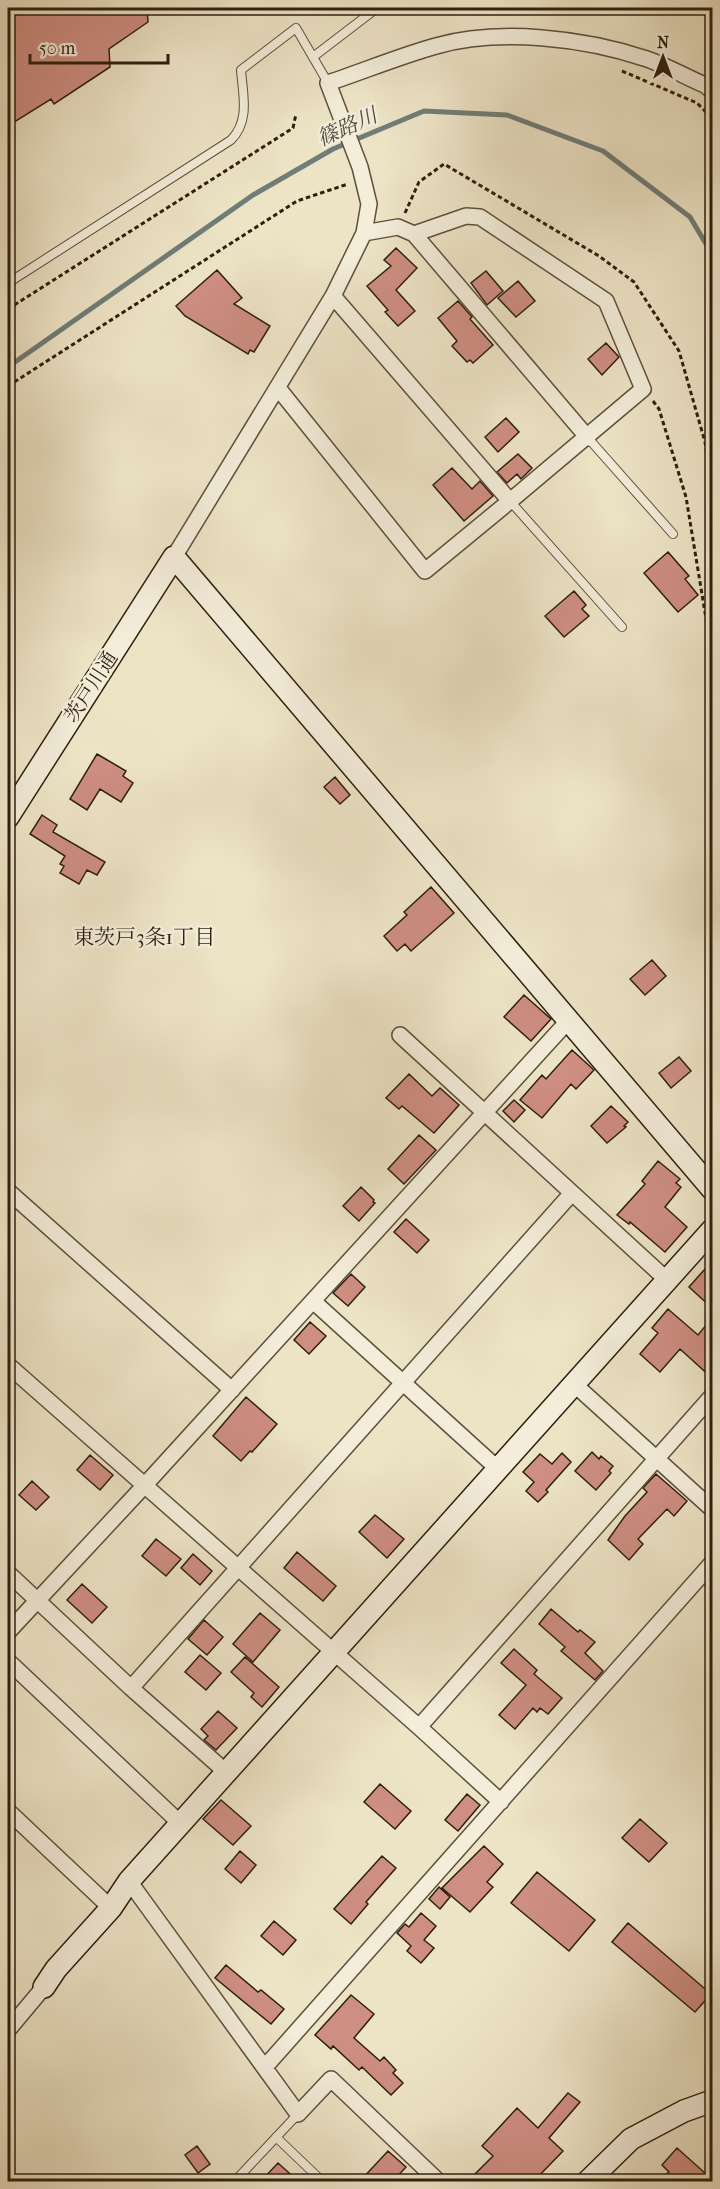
<svg xmlns="http://www.w3.org/2000/svg" width="720" height="2189" viewBox="0 0 720 2189" font-family="'IM FELL French Canon','Noto Serif JP',serif">
  <style>
    .lines { fill: none; stroke-linecap: round; stroke-linejoin: round }
    .stream { stroke: #707d78; stroke-width: 5 }
    .building { fill: #ce8e82; stroke: #2e1f0f; stroke-width: 1.5 }
    .lane-casing { stroke: #5e503d; stroke-width: 10 }
    .street-casing { stroke: #5e503d; stroke-width: 18 }
    .secondary-casing { stroke: #2e1f0f; stroke-width: 24 }
    .path { stroke: #2e1f0f; stroke-width: 3; stroke-dasharray: 4.5 3; stroke-linecap: butt }
    .lane { stroke: #f3edda; stroke-width: 8 }
    .street { stroke: #f3edda; stroke-width: 15 }
    .secondary { stroke: #f3edda; stroke-width: 21 }
    .labels { text-anchor: middle; dominant-baseline: central; stroke-width: 5; stroke-linejoin: round; paint-order: stroke }
    .street-label { font-size: 20px; fill: #2e1f0f; stroke: #f3edda }
    .water-label { font-size: 21px; font-style: italic; fill: #4f4e44; stroke: #f3edda }
    .neighbourhood-label { font-size: 21px; fill: #2e1f0f; stroke: #f3edda }
  </style>
  <rect width="100%" height="100%" fill="#ede4c6"/>
  <filter id="stains"><feTurbulence type="fractalNoise" baseFrequency=".00333" numOctaves="4"/><feColorMatrix values="0 0 0 0 .2 0 0 0 0 .09 0 0 0 0 .02 0 0 0 .5 -.17"/></filter>
  <radialGradient id="worn" r=".72"><stop offset=".6" stop-color="#630" stop-opacity="0"/><stop offset="1" stop-color="#630" stop-opacity=".3"/></radialGradient>
  <g class="lines">
    <path class="stream" d="M8,367l245,-172 80,-46 91,-38 83,4 96,36 87,66 22,37"/>
  </g>
  <path class="building" d="M8,8h139l1,14 -39,27 1,18 -56,37 -3,-5 -43,27z
    M396,248l21,20 -21,22 19,21 -17,15 -13,-14 3,-2 -21,-24 24,-20 -7,-6z
    M217,270l25,28 -8,6 36,22 -16,26 -4,-2 -2,4 -63,-38 -9,-10z
    M486,271l17,20 -16,14 -16,-22z
    M518,281l17,20 -19,16 -18,-19z
    M458,301l14,16 -2,2 23,26 -20,18 -3,-3 -3,2 -15,-16 5,-5 -19,-23z
    M606,343l13,14 -17,18 -14,-16z
    M506,418l13,14 -21,20 -13,-15z
    M518,454l14,14 -11,11 -4,-5 -10,9 -10,-11z
    M452,468l20,21 8,-8 13,15 -29,25 -31,-36z
    M668,552l21,24 -4,3 13,16 -20,17 -34,-39z
    M574,591l12,14 -4,4 7,7 -25,21 -19,-21z
    M97,754l29,17 -3,5 10,7 -12,19 -21,-13 -13,21 -17,-11z
    M335,777l15,18 -10,9 -16,-17z
    M42,815l15,10 -4,7 52,30 -8,13 -10,-5 -8,14 -19,-11 4,-7 -4,-2 5,-8 -35,-22z
    M431,887l23,26 -43,38 -6,-7 -8,7 -13,-15 23,-21 -3,-3z
    M652,960l14,16 -21,19 -15,-16z
    M524,995l27,24 -20,22 -27,-24z
    M572,1050l22,20 -18,19 -5,-5 -29,34 -22,-18 22,-25 4,4z
    M679,1057l12,14 -20,17 -12,-15z
    M409,1074l23,22 8,-8 19,17 -25,28 -32,-27 -3,3 -13,-11z
    M514,1100l11,10 -11,12 -11,-11z
    M611,1106l17,16 -4,4 2,1 -19,16 -16,-17z
    M419,1135l17,15 -32,34 -16,-15z
    M658,1161l22,18 -4,4 5,4 -16,20 22,20 -22,25 -35,-30 -1,2 -12,-9 28,-31 -3,-3z
    M361,1187l13,13 -1,2 2,1 -16,18 -16,-15z
    M406,1219l23,21 -12,13 -23,-21z
    M705,1269l7,7v32l-23,-21z
    M351,1274l14,13 -17,19 -15,-13z
    M668,1309l30,26 14,-17v60l-32,-29 -20,23 -20,-18 18,-21 -6,-5z
    M310,1322l16,14 -17,18 -15,-14z
    M246,1397l31,27 -25,28 -2,-1 -9,10 -28,-25z
    M592,1452l7,7 2,-3 12,10 -4,5 2,2 -15,17 -21,-19z
    M562,1453l9,9 -25,28 2,2 -10,10 -12,-11 8,-9 -11,-10 17,-18 12,10z
    M90,1455l23,20 -13,15 -23,-20z
    M656,1474l31,27 -13,15 -7,-7 -29,30 5,5 -14,16 -21,-20 17,-24 22,-24 -4,-4z
    M32,1481l17,16 -13,13 -17,-15z
    M375,1515l29,24 -17,19 -28,-26z
    M156,1539l25,20 -15,17 -24,-20z
    M297,1552l39,34 -13,15 -39,-33z
    M193,1554l19,17 -12,14 -19,-17z
    M82,1584l25,23 -15,16 -25,-23z
    M551,1609l27,23 2,-2 15,12 -10,11 18,18 -8,9 -34,-29 4,-4 -26,-23z
    M260,1613l20,17 -27,32 -20,-18z
    M204,1620l19,17 -16,18 -19,-16z
    M514,1649l23,21 -3,4 28,24 -14,16 -8,-6 -3,4 -4,-4 -18,21 -16,-14 27,-30 -25,-22z
    M200,1655l21,18 -15,17 -21,-18z
    M245,1657l34,30 -17,20 -11,-10 3,-4 -23,-21z
    M218,1711l19,17 -21,22 -12,-10 4,-4 -7,-7z
    M380,1784l31,27 -16,18 -31,-27z
    M467,1794l13,11 -22,26 -13,-11z
    M221,1800l30,26 -18,19 -30,-26z
    M640,1819l27,24 -18,19 -27,-24z
    M484,1846l19,18 -16,18 6,5 -23,25 -28,-24z
    M240,1851l16,14 -15,18 -16,-14z
    M382,1856l14,12 -30,34 2,2 -17,20 -17,-15z
    M537,1872l58,48 -26,31 -58,-48z
    M439,1887l11,10 -10,12 -11,-10z
    M421,1913l15,13 -12,14 10,8 -13,15 -14,-12 4,-5 -14,-13 8,-9 4,3z
    M274,1921l22,19 -13,15 -22,-19z
    M628,1923l83,71 -16,18 -83,-70z
    M226,1965l32,27 3,-2 23,19 -13,15 -56,-46z
    M351,1995l23,19 -20,24 26,23 4,-4 12,13 -3,3 10,10 -12,12 -29,-28 -3,3 -26,-24 -2,3 -16,-14z
    M568,2093l12,9 -31,36 14,13 -29,30h-66l25,-25 -11,-10 35,-38 21,20z
    M197,2146l13,18 -12,9 -13,-18z
    M677,2148l29,26 -7,7h-25l-8,-7 3,-2 -7,-7z
    M388,2151l18,16 -13,14h-33z
    M278,2163l20,18h-37z"/>
  <g class="lines">
    <defs>
      <path id="lane" d="M313,57l64,-49
        M8,283l223,-143c19,-19 12,-45 10,-70l55,-42 32,55
        M588,438l85,96
        M510,501l112,126
        M276,2137l47,45
        M234,2182l64,-68"/>
      <path id="street" d="M364,233l34,-6 16,7 174,204
        M333,296l177,205 133,-112 -37,-88 -126,-84 -14,-1 -52,18
        M278,388l147,183 85,-70
        M174,557l159,-261 31,-63 5,-29 -9,-37 -32,-84c36,-12 72,-27 108,-37 64,-18 148,-8 211,13 20,7 39,18 58,26l7,6
        M400,1035l267,245
        M8,1191l224,199
        M313,1301l185,168
        M8,1365l411,362 82,75
        M574,1384l138,125
        M8,1573l123,115 95,84
        M8,1632l136,-146 425,-466
        M8,1661l173,163
        M131,1688l441,-495
        M419,1727l293,-331
        M8,1811l103,97
        M129,1881l169,233 33,-35 108,103
        M8,2030l36,-43
        M265,2067l447,-504"/>
      <path id="secondary" d="M8,817l166,-260 538,632
        M44,1987l12,-18 55,-61 18,-27 583,-651
        M587,2182l44,-43 53,-28 28,-10"/>
    </defs>
    <use href="#lane" class="lane-casing"/>
    <use href="#street" class="street-casing"/>
    <use href="#secondary" class="secondary-casing"/>
    <path class="path" d="M622,71l75,32 15,15
      M405,213l14,-31 25,-18 155,92 35,26 45,69 26,91 7,49
      M8,309l285,-181 3,-14
      M8,386l289,-185 51,-17
      M653,401l6,8 27,88 26,158"/>
    <use href="#lane" class="lane"/>
    <use href="#street" class="street"/>
    <use href="#secondary" class="secondary"/>
  </g>
  <g class="labels">
    <g class="street-label">
      <text transform="translate(91 687) rotate(-57)">茨戸川通</text>
    </g>
    <g class="water-label">
      <text transform="translate(347 127) rotate(-24)">篠路川</text>
    </g>
    <g class="neighbourhood-label">
      <text x="144" y="937">東茨戸3条1丁目</text>
    </g>
  </g>
  <rect width="720" height="2189" fill="none" stroke="#ede4c6" stroke-width="30"/>
  <rect x="9" y="9" width="702" height="2171" fill="none" stroke="#2e1f0f" stroke-width="3"/>
  <rect x="15" y="15" width="690" height="2159" fill="none" stroke="#2e1f0f" stroke-width="1.5"/>
  <g transform="translate(663 57)" stroke="#f3edda" stroke-width="4.5" paint-order="stroke">
  <path d="M0-4.5L10 22L0 15L-10 22Z" fill="#2e1f0f"/>
  <text y="-9" font-size="16" font-weight="bold" text-anchor="middle" fill="#2e1f0f">N</text>
  </g>
  <path d="M30 54v9h138v-9" fill="none" stroke="#2e1f0f" stroke-width="3"/>
  <text x="39" y="54" font-size="18" fill="#2e1f0f" stroke="#f3edda" stroke-width="4.5" paint-order="stroke">50 m</text>
  <rect width="100%" height="100%" filter="url(#stains)"/>
  <rect width="100%" height="100%" fill="url(#worn)"/>
</svg>
